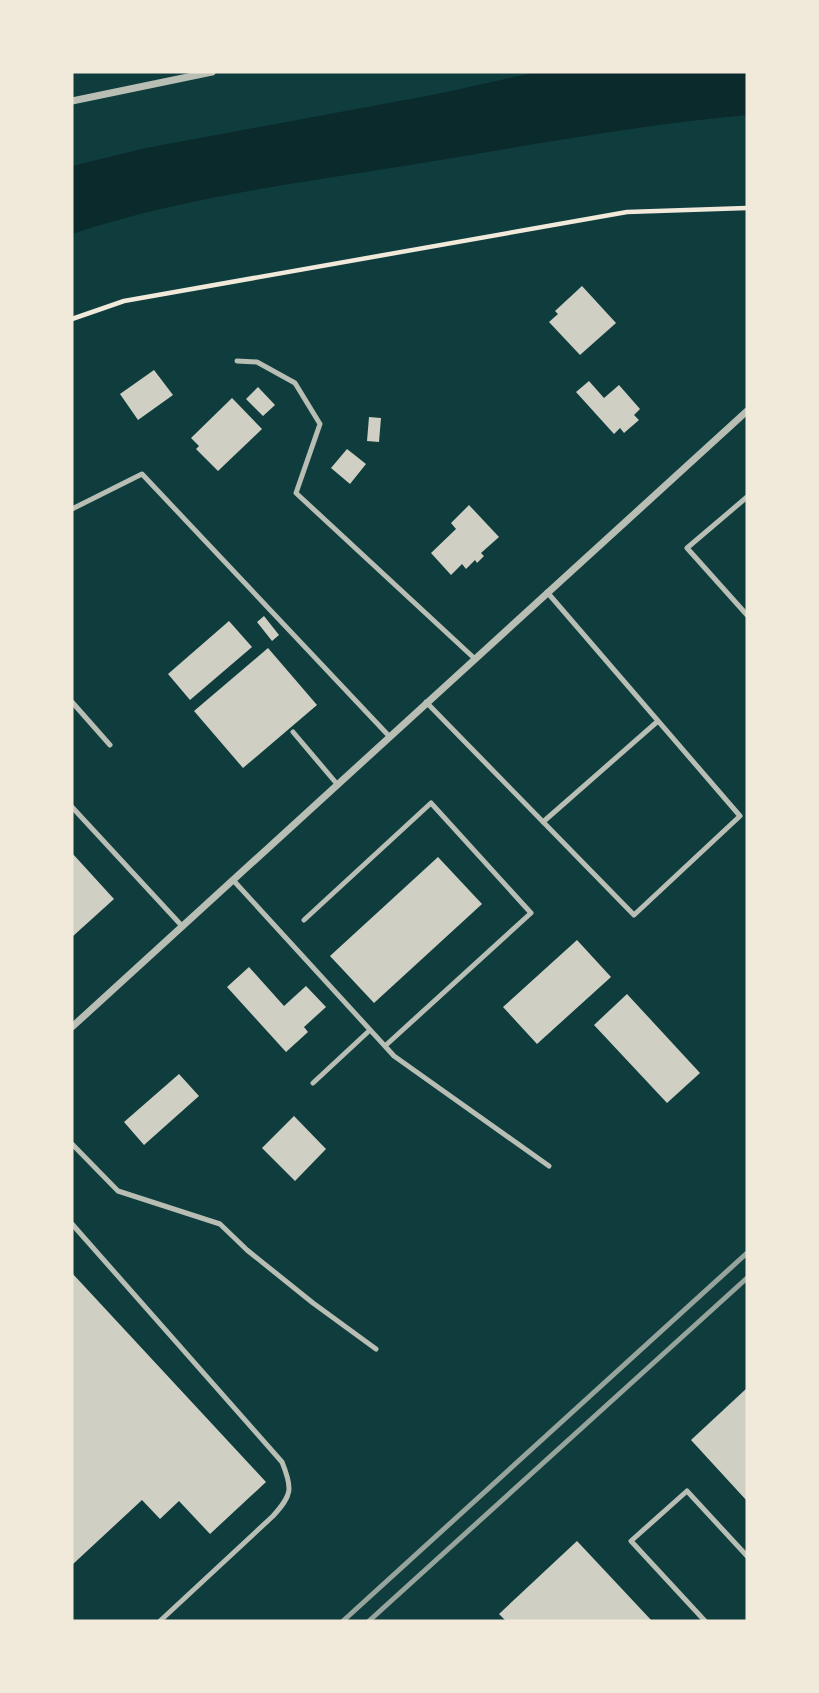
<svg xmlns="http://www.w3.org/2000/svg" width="819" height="1693" viewBox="0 0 819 1693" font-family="Ubuntu,sans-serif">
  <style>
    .water { fill: #0a2a2b }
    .building { fill: #cfcfc3 }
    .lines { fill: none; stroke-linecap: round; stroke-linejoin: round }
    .path { stroke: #f1e9da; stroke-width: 4.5 }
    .service { stroke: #b8beb3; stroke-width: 5 }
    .minor { stroke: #b8beb3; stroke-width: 7 }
    .rail { stroke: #97a49c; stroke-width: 5 }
  </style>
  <rect width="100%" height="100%" fill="#0f3d3e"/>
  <path class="water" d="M537,72h210v43c-111,10 -221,31 -331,49 -116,19 -233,33 -344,70v-68l74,-18 291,-54z"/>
  <path class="building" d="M582,286l34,37 -36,32 -31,-33 9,-8 -3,-3z
    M154,370l19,25 -35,25 -18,-26z
    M589,381l15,17 15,-13 21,24 -6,6 5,5 -15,13 -4,-5 -6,6 -38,-42z
    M258,387l17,18 -12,11 -17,-17z
    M232,398l30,31 -44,42 -22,-22 3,-3 -8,-8z
    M369,417l12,1 -2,24 -12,-1z
    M347,449l19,15 -16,20 -19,-16z
    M469,505l30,32 -18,16 3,3 -7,7 -2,-3 -9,9 -4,-5 -11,11 -20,-22 25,-24 -5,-6z
    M264,616l15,19 -7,6 -15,-19z
    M229,621l23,26 -62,53 -22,-26z
    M268,648l49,57 -74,63 -49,-57z
    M72,853l42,46 -42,38z
    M438,857l44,47 -108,99 -44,-47z
    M577,940l34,37 -74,67 -34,-37z
    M249,967l35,39 22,-20 20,21 -22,20 4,5 -22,20 -59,-65z
    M627,994l73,79 -33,30 -73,-78z
    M179,1074l20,22 -55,49 -20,-23z
    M294,1116l32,33 -31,32 -33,-33z
    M72,1273l194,209 -56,52 -31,-33 -19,18 -18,-19 -70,65z
    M747,1388v113l-56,-61z
    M577,1541l75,80h-146l-7,-7z"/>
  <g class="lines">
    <path class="path" d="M72,319l52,-18 503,-89 120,-4"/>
    <path class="service" d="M237,361l20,1 38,21 25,41 -24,69 178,165
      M747,497l-60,51 60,67
      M72,509l70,-35 247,262
      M72,702l38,43
      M426,702l208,213 106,-99 -193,-224
      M293,732l44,52
      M72,807l110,119
      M543,822l115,-101
      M233,880l161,176 155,110
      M304,920l127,-117 100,110 -146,133
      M313,1083l57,-53
      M72,1144l46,47 102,33 27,26 66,53 63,46
      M72,1224l210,238c11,27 10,33 -9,54l-113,105
      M705,1621l-74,-80 56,-50 60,65"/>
    <path class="minor" d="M72,101l140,-29
      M72,1027l675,-616"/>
    <path class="rail" d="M343,1621l404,-368
      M369,1621l378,-343"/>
  </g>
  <rect width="819" height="1693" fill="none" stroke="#f1e9da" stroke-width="147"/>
</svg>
